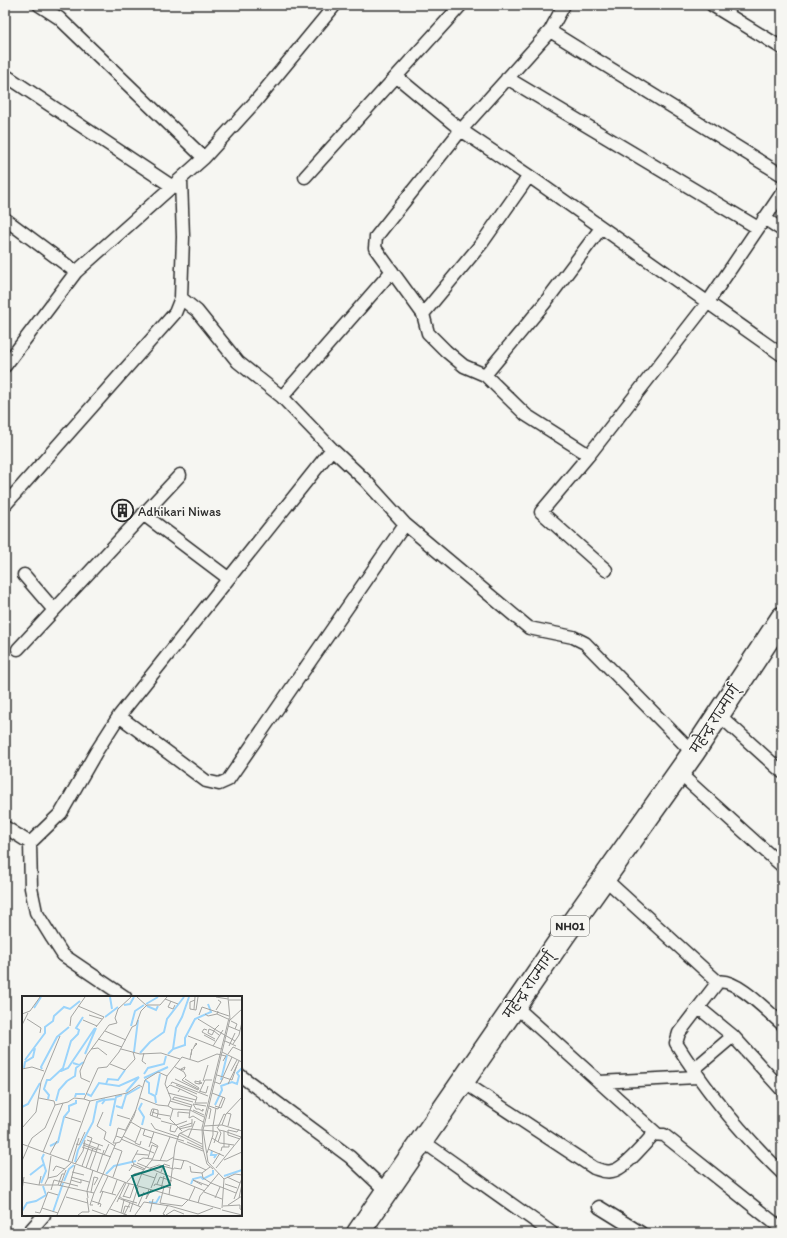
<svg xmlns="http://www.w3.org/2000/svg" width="787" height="1238" viewBox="0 0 787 1238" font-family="Itim,'Playpen Sans Deva',sans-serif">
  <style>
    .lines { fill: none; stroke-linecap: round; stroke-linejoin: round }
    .street-casing { stroke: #2b2b2b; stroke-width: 15 }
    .highway-casing { stroke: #2b2b2b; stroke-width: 25 }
    .street { stroke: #f6f6f2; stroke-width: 12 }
    .highway { stroke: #f6f6f2; stroke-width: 22 }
    .labels { text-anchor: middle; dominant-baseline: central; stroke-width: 3; stroke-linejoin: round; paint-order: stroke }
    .shield { fill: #f6f6f2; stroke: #686867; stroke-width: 1 }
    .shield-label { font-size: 12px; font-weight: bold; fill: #2b2b2b }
    .poi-label { font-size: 13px; fill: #2b2b2b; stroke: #f6f6f2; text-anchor: start }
    .street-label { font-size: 13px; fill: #2b2b2b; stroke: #f6f6f2 }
    .inset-river { fill: none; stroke: #9bd4fb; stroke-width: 2 }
    .inset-road { fill: none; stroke: #a5a5a2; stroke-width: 1 }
    .view { fill: #0f766e; fill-opacity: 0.15; stroke: #0f766e; stroke-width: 2 }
    .inset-edge { fill: none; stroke: #2b2b2b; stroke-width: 2 }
  </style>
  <rect width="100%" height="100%" fill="#f6f6f2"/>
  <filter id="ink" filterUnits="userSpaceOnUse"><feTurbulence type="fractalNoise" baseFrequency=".025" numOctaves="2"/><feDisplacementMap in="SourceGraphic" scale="8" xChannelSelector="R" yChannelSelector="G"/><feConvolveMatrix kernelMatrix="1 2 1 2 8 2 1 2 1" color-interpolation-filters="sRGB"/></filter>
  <g filter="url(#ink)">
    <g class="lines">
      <defs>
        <path id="street" d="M39,5l20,13 145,140
          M564,5l-14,26 -89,99 -85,107 -1,11 48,66 5,19 18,18 18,15 21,9 41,40 63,40
          M712,5l70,43
          M550,31l232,144
          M5,75l168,112
          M397,77l64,53 68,46 253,179
          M507,78l251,150
          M305,177l156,-172
          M764,218l18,12
          M5,219l71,53
          M181,298l16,13 41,51 44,35 50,52 33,31 40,44 124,104 44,9 12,6 108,110
          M423,314l59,-71 47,-67
          M5,366l71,-94 128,-114 51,-56 80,-97
          M485,375l59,-71 57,-76
          M282,397l110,-126
          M5,505l170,-192 6,-15 2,-61 -2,-57
          M143,514l85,64
          M606,570l-65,-58 48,-57 119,-153 74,-109
          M24,575l30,35
          M18,649l162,-174
          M718,714l64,58
          M119,716l87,65 13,3 9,-4 177,-256
          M679,773l103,93
          M5,827l25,16 1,45 5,24 16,26 11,17 62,42
          M30,843l31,-30 35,-61 23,-36 213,-267
          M604,878l114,104
          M515,1006l142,128
          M699,1008l34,28 49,54
          M782,1024c-13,-11 -47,-47 -64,-42l-39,51 -3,10c30,48 66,91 106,130
          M693,1070l40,-34
          M241,1076l109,81 36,34
          M462,1081l132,87c6,2 11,5 18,3 13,-2 32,-27 42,-37l10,1 118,94
          M599,1082l98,-5
          M421,1140l131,93
          M599,1207l42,26
          M28,1233l16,-18"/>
        <path id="highway" d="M358,1233l206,-298 129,-182 89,-135"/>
      </defs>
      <use href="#street" class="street-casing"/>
      <use href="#highway" class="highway-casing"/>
      <use href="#street" class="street"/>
      <use href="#highway" class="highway"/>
    </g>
  </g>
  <defs>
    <symbol id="building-ring" viewBox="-11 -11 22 22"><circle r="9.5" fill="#f6f6f2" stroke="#2b2b2b" stroke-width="1.5"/><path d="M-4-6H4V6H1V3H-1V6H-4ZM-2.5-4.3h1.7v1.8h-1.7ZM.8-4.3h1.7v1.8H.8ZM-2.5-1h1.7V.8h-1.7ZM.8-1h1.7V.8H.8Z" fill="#2b2b2b"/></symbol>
  </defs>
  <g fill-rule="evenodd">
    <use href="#building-ring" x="110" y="498" width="25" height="25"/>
  </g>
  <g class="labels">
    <rect class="shield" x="551" y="916" width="38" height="20" rx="3"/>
    <g class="shield-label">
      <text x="570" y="926">NH01</text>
    </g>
    <g class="poi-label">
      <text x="138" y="511">Adhikari Niwas</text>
    </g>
    <g class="street-label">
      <text transform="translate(715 719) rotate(-57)">महेन्द्र राज्मार्ग्</text>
      <text transform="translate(529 985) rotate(-55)">महेन्द्र राज्मार्ग्</text>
    </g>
  </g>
  <g transform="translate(22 996)">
    <rect width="220" height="220" fill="#f6f6f2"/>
    <path class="inset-river" d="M88,1l2,12M124,8l12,-7M102,9l6,-1 4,-7M125,10l9,4 2,-4M12,12l7,-11M83,21l13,-10M109,30l4,-15 9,-6M151,53l3,-21 6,-11 7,-20M112,56l4,-32M118,57l10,-11 14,-10 3,-13 17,-22M63,58l11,-26M146,58l5,-5 12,-4v-7l10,-19 16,-7 -3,-8M3,64l20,-27v-6l8,-6 1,-5 10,-9 6,2 10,-8M51,67l6,2 5,-3M2,72l1,-6 8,-5 2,-9M20,73l-1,-2 16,-30 12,-10M39,75l7,-3 27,-40M122,78l4,-6 16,-4 2,-8M122,82l24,-11M123,84l4,3v10l6,3 1,7M199,84l6,-25M45,85l8,-5 1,-8 6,-5M84,88l2,-5 10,1 7,-10M199,90l11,-4 5,2 2,-8 -2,-3 5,-5M104,96l13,-15M65,98l4,2 8,-13 20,3 20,-9M134,99l4,-21M53,101l1,-3h9M26,103l1,-4 -5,-6 3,-9h3l13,-12 8,-27 7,-7 1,-4 -3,-2 7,-11M34,105l3,-11 8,-9M80,108l3,-4 10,-1M193,109l7,-15 -1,-5M94,110l6,2 4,-13 14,-8M0,111l6,-3 12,-21M120,129l2,-8 -5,-8 3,-6M88,130l6,-29 6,-2M28,150l8,-4 6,-25 5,-6v-5l7,-3v-3M190,155l-1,4h5l-2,3M53,166l3,-12 15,-28 4,-20 8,-3M84,178l8,-8 22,-5M8,179l14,-11M202,180l18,-6M42,185l5,-12 5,-4M19,187l5,-12 -4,-13 2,-4M169,188l2,-5 8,-2 2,2 10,-5v-4M127,206l7,1 4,-7M0,215l5,-8 9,-2 10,-6 -3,-9M31,216l10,-29"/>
    <path class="inset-road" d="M115,1l10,9M194,1l12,2M143,3l13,5M173,4l-5,2v7l6,1 2,-13M207,4h13M149,5l-3,6 5,2 2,-4M56,10l26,11 -8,10M172,13l1,-12M194,14l5,-8 -3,-2M196,15l-1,3 11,5M0,18l8,-3 10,-14M183,18l3,2 9,-2M67,19l13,4M177,19l3,-8 27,9M5,23l14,9 -1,5M176,23l18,11M61,24l14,6M207,25l13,-12M209,25l6,3 -2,5M0,29l6,-12M197,29l-5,5v1l-2,4 -4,-2 1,-4 5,2 5,4M48,30l1,-9 14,-20M206,30l12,5M185,34l-3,-1 -2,3 13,7M194,34l19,11M83,35l21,9M182,39l11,6M166,40l33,13M76,43l24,8M203,45l11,5M211,48l6,-9 3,-13M191,50l10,-16M207,50l6,-13M69,53l7,-1 9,7M99,53l19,5 21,-1 19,6M171,53l3,-6 1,1 -3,3M200,56l20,10M122,57l-2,8 4,3M206,58l5,-7 9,4M168,63l2,-10 -1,6M88,68l15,6 10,-11 -2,-7M153,71l9,5 2,4 -4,4 16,9M0,73l10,-2 12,4M157,73l5,1 1,-3 -4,2M209,75l6,-11M195,79l15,5 5,-15M201,81l9,-20M153,83l23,11 1,-2 -14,-9M181,85l5,-16M68,86l-9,-4 -1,-7 7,-16 22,-30 8,-2 -2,-5 3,-9 13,-12M193,86l5,2 3,-6M149,88l1,-2 36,14M177,88l3,-1 -2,-1 -5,-1v2l4,1 1,-2v-2M206,88l11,-23M154,89l21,9M145,92l3,-3 10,4M177,95l7,2 2,-7M178,95l5,-11h7M156,96l2,-3 17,8 -2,6h12M146,97l28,7M190,97l13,5 -4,10 -6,-2M17,102l15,3 1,4M118,102l18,7 10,1M62,103l14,-31 9,-1 12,-15 13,-25 4,-2 5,-14 6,-6h13l7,-8M150,103l20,6M151,103l1,-2 19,5M68,105l37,-8 12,-8 3,2M148,105l21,6M170,109l-2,5 14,7M187,110l9,3 5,-12M187,112l2,1 -2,10M151,113l17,1 -1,8 4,-2 10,6M171,114l11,5M180,115l1,-2v2h-1l-3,-2h-3l-3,-5 13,2M81,116l-6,14 9,6 -2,7 11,7M130,116l6,2v-4l-4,-1M205,117l4,1 -3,12M95,119l13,4M130,120l2,-7h-2l-2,6 11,4M43,121l16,5M135,121l1,-3 12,2M156,121v-5l11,1M139,125l15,4 11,-4M109,126l10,6 43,13M129,127l4,6 24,8M149,129l-1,6 5,1 2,-4M200,129l4,-11 16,-17M182,130l18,-1 20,6M191,130l3,-18M195,131l4,6 -3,9M196,131l6,-13 2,1M0,132l14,-16 5,-30 19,-46M119,132l-6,15 5,2 1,-4M155,132l15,-5M123,133l-2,6 9,3M157,133l13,-3v-7M197,134l5,1v16M103,135l11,-21M160,135l-12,-12 3,-10 -5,-3 3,-7 -6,-15 2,-8 15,-19 16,5 19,-8 9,2 -3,5M191,135l5,1 -4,11M202,135l17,6M206,136v3l12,4M206,136v-2l9,2 2,-3M158,137l22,11M157,139l24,12M94,140l2,-8 7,2M101,140l12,6M166,142l7,-17M190,142l8,5 14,2M99,143l33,14M65,144l16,6M156,145l25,10M129,146l7,4 -6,14M165,146l16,7M61,147l18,7M94,147h-3l3,-7 6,2M0,148l105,39 94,26M54,148l3,1 6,-13M61,149l14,5M6,150l4,-8 13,-10 10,-23 13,-3 6,-4 10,1 6,2 -22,60M60,151l29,10M127,151l5,-15M186,153l16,7M199,155l1,-4h7v-3M21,156l20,-49M185,157l6,-18v-10M28,158l7,-13M114,158l12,1M82,159l5,-11M126,162l4,-13 5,2M152,163l13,2 19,9M202,164l18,-8M0,165l6,-14M116,165l5,-3 9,1M138,165l10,-24M50,166l7,-24M115,167l68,28M53,168l8,-13 2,-11M112,168l-2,-3 6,-11M191,168l7,-11M109,169l13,5M60,170l10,-28 -5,-2M168,170l1,6 11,1 8,-6M64,172l7,-20M128,172l9,-3 15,4M152,172l7,1 3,-9M194,172l26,-32M68,173l9,-25M191,173l-6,-5 -4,-15 -1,-21 27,-110M31,175l3,-5 9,3M107,175l5,-7 11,5M50,176l12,3M75,176l7,-22M139,176l3,-8 6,2M180,177l1,5 8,5 25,10M81,178l13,-31 4,-1 14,-26 11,-36 13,-8 9,4M120,178l13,4M49,181l18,5M91,181l9,-26 -8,-3M205,181l13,6M26,182l3,-22M202,183l11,-5 7,1M49,184l10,3v-3M0,186l17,3 2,-9M105,186l7,-8 8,-2 10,-12 15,1 7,-4M23,188l3,-6 9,-2 14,-13M135,188l3,-7 12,4M203,188l12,4M17,189h19l4,-11h2M36,189l36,8M180,189l-9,-5 16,6M38,190l6,-16M115,190l5,-13M132,190l1,-2 16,4M129,192l6,-15M127,193l-3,10 5,-9M139,193l3,-13M0,194l2,-13M29,194l3,-10 16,4 5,-19M79,195l7,-15M69,196l3,-15 4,1 -4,7M182,196l18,7M78,197l1,-2 15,4M90,198l5,-14M147,199l6,-48 4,-13 10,-5 24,2M97,200l5,4 -3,13M101,200l7,2 4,-12M44,201l22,6M101,201l6,-13M66,202l-1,-7 6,-21M96,202l23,9M193,202l5,-11M217,202l3,-14M101,203l14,4M212,203l8,-21M167,204l6,-13M70,205l9,3 -1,3M95,206l9,-19M138,207l22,3 6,-6M138,207l4,-16M176,207l2,-7 19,-23M71,209h-3l4,-12 9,-19M76,209l5,-14M206,209l14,-9M116,210l6,-14M201,210l17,-1v4l2,1M20,212l6,-16 10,3M200,212l2,-29 -16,-17 -5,-32 27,-111 -2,-22M88,213l17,6M70,214l14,5M200,214l20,5M13,216l5,1 2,-5 16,5M108,216l8,-25M128,216l3,-13M101,217l2,-7 5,1M35,219l13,-31 8,2M56,219l4,-3h7l-2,-14M84,219l19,-33M102,219l6,-12M113,219l9,-13 26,4 28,8 15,-6M143,219l-2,-1 5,-9M144,219l8,-5 10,4"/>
    <path class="view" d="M141,170l7,19 -31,11 -7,-20z"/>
    <rect width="220" height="220" class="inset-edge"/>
  </g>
  <rect width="787" height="1238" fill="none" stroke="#f6f6f2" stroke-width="20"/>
  <rect x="10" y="10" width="767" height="1218" fill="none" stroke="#2b2b2b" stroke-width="1.5" filter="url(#ink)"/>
</svg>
